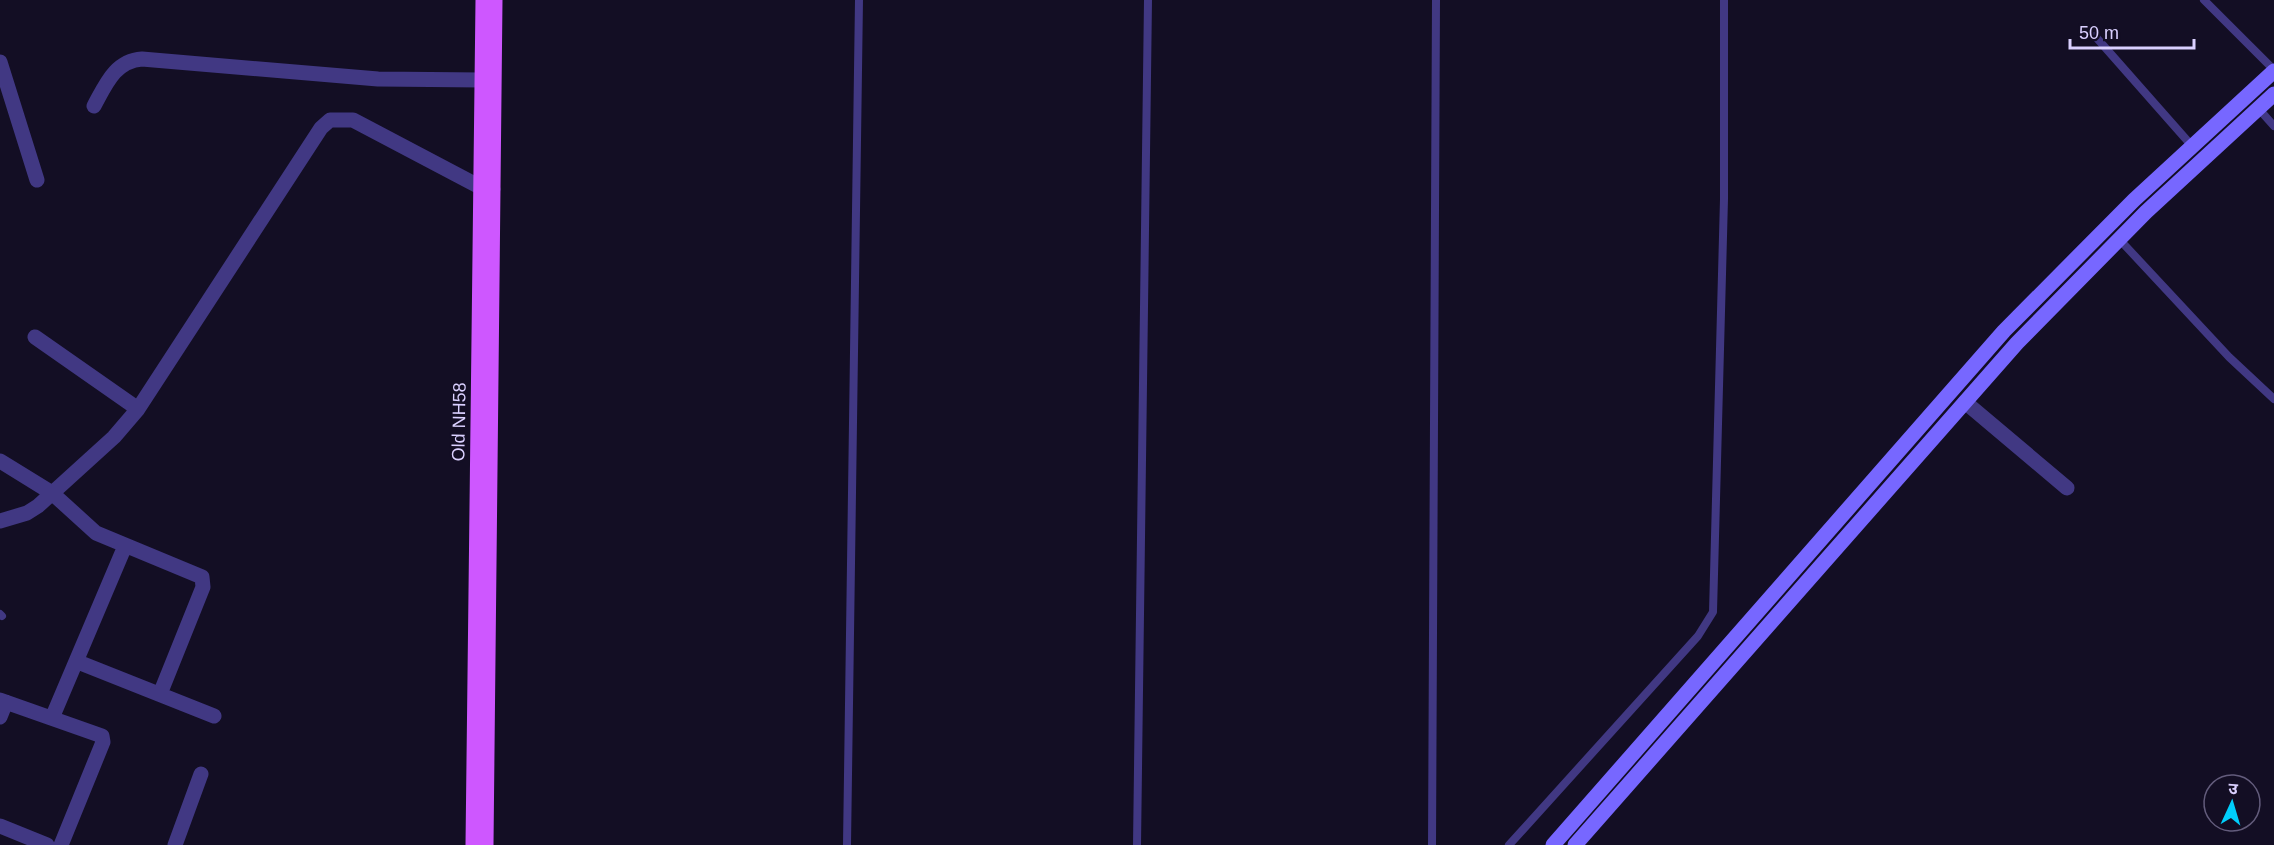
<svg xmlns="http://www.w3.org/2000/svg" width="2274" height="845" viewBox="0 0 2274 845" font-family="Helvetica,'Noto Sans Devanagari',sans-serif">
  <style>
    .lines { fill: none; stroke-linecap: round; stroke-linejoin: round }
    .lane { stroke: #413883; stroke-width: 8 }
    .street { stroke: #413883; stroke-width: 15 }
    .secondary { stroke: #7767ff; stroke-width: 15 }
    .primary { stroke: #ce57ff; stroke-width: 15 }
    .labels { text-anchor: middle; dominant-baseline: central; stroke-width: 4.5; stroke-linejoin: round; paint-order: stroke }
    .street-label { font-size: 18px; fill: #dad0ff; stroke: #130e24 }
  </style>
  <rect width="100%" height="100%" fill="#130e24"/>
  <g class="lines">
    <path class="lane" d="M2204,0l70,70
      M2095,36l97,110
      M2258,108l16,18
      M2119,239l110,118 45,42
      M0,614l2,2
      M847,845l12,-845
      M1137,845l11,-845
      M1432,845l4,-845
      M1509,845l189,-209 15,-24 11,-413v-199"/>
    <path class="street" d="M0,62l37,118
      M94,106c12,-22 21,-45 48,-47l236,20 104,1
      M35,337l103,72
      M1965,402l102,86
      M0,461l52,32 44,40 106,44 1,10 -43,107
      M0,521l27,-8 11,-7 76,-69 24,-28 183,-281 9,-8h23l129,68 11,1
      M78,662l136,54
      M0,700l102,36 1,6 -42,103
      M0,717l6,-15
      M52,718l73,-172
      M0,826l47,19
      M175,845l26,-71"/>
    <path class="secondary" d="M1553,845l451,-514 130,-131 140,-129
      M1575,845l442,-502 129,-131 128,-118"/>
    <path class="primary" d="M473,845l10,-845
      M486,845l9,-845"/>
  </g>
  <g class="labels">
    <g class="street-label">
      <text transform="translate(459 422) rotate(-89)">Old NH58</text>
    </g>
  </g>
  <g transform="translate(2232 803) rotate(4)"><circle r="28" fill="#130e24" stroke="#635c7c" stroke-width="1.5"/>
  <path d="M0-4.5L10 22L0 15L-10 22Z" fill="#00cefb"/>
  <text y="-9" font-size="16" font-weight="bold" text-anchor="middle" fill="#dad0ff">उ</text>
  </g>
  <path d="M2070 39v9h124v-9" fill="none" stroke="#dad0ff" stroke-width="3"/>
  <text x="2079" y="39" font-size="18" fill="#dad0ff" stroke="#130e24" stroke-width="4.5" paint-order="stroke">50 m</text>
</svg>
